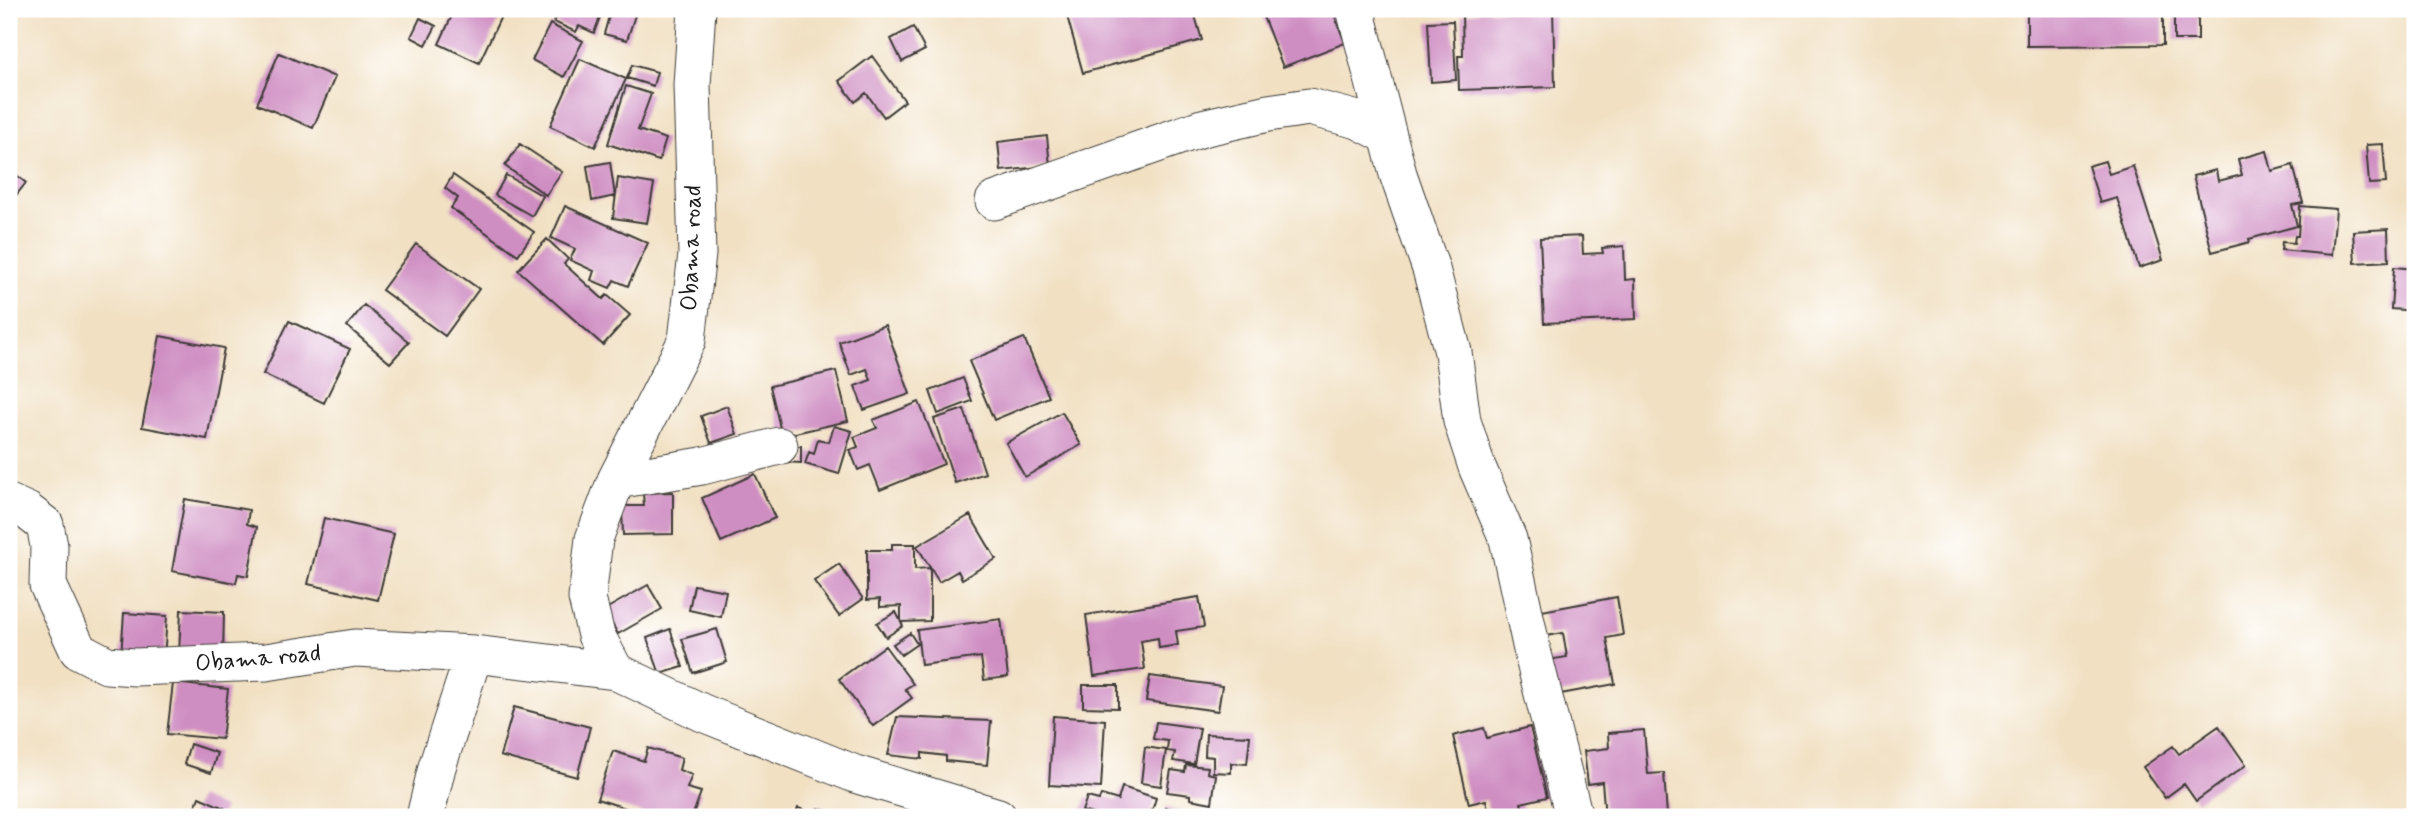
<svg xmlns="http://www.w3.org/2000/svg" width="2424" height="826" viewBox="0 0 2424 826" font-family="Mynerve,sans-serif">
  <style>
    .building { fill: #cf8ec2 }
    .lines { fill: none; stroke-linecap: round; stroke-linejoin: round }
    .minor-casing { stroke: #3c3935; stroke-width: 39 }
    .minor { stroke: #fff; stroke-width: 37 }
    .labels { text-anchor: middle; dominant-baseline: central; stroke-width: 5; stroke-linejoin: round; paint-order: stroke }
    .street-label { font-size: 24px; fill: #1c1c1c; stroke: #fff }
  </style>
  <rect width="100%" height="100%" fill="#fff"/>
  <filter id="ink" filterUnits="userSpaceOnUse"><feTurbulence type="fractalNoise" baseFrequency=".0143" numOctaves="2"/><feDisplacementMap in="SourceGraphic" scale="14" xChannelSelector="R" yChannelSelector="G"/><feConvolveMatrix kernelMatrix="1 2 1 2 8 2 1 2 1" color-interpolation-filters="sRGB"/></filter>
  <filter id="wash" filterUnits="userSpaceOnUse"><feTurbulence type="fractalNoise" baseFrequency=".00686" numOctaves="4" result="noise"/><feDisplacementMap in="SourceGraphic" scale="28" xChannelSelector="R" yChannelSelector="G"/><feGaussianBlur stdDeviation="1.57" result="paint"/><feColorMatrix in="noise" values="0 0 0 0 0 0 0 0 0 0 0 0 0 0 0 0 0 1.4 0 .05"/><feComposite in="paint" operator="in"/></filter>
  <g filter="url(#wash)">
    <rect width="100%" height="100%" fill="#f1e0c2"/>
    <g id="blocks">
      <path class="building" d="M455,9h40l8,3 -24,51 -40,-19z
        M541,9h62l-9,24 -15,-7 -3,6 -22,-10 3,-6z
        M611,9h26l-10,31 -23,-6z
        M1065,9h128l9,31 -119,33z
        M1260,9h72l13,34 -62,24z
        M1553,9l2,78 -96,3 -1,-34h5l-1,-42 17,-2v-2z
        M2027,9h136v36l-136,1z
        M2174,9h24v31h-24z
        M420,18l16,8 -10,19 -15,-8z
        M1453,21l3,59 -25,2 -3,-60z
        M550,24l33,17 -19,36 -32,-17z
        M913,27l12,23 -23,12 -11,-23z
        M279,53l56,24 -22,51 -56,-24z
        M872,56l33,45 -21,16 -18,-24 -11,9 -16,-21z
        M580,59l46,20 -31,68 -45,-21z
        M632,65l25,7 -4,14 -26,-8z
        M626,86l25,8 -13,36 28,9 -7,22 -51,-17z
        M1047,136l3,30 -49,5 -3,-29z
        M520,144l42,28 -16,23 -41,-29z
        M2383,144l3,39 -17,1 -3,-39z
        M2267,151l5,20 21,-6 10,38 -11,2 5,21 -48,13 1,3 -38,10 -19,-76 23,-6 2,11 24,-6 -4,-16z
        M2105,161l4,13 24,-8 30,94 -24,8 -22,-70 -17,5 -12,-37z
        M610,162l5,34 -23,5 -5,-35z
        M9,169l17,14 -17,21z
        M453,175l81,57 -16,23 -67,-47 7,-10 -13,-10z
        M506,175l37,21 -11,20 -37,-21z
        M618,178l36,6 -7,39 -34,-5z
        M565,206l83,37 -20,43 -14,-6 -4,8 -19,-8 3,-9 -24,-11 5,-11 -24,-11z
        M2300,206l36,3 -4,46 -51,-5 1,-8 12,1 1,-7h3z
        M2388,229l1,32 -34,2 -2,-32z
        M1582,236l1,18 20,-1 -1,-5 22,-2 1,34 10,-1 1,40 -92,4 -4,-85z
        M547,239l21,20 -4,5 39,35 4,-4 23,20 -27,30 -85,-75z
        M416,244l63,45 -34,47 -63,-46z
        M2394,267l21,2v42l-24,-2z
        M364,305l45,37 -19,21 -43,-37z
        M289,321l61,28 -26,54 -61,-29z
        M885,325l25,69 -46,16 -9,-24 16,-6 -4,-11 -16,6 -12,-33z
        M160,336l64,12 -17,91 -65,-12z
        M1024,338l25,59 -55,23 -25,-59z
        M836,371l12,50 -66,15 -12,-50z
        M963,378l9,23 -34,13 -8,-23z
        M919,402l25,62 -64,26 -10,-25 -12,5 -8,-20 8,-3 -4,-10 23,-9 -4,-8z
        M727,406l10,28 -26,9 -10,-27z
        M964,409l21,64 -30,10 -21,-64z
        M1062,412l19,33 -56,32 -19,-34z
        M834,426l18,5 -13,43 -34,-10 4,-12 5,2 4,-15 11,3z
        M782,446h19v17l-20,-1z
        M755,474l20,44 -54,24 -19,-44z
        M673,492v42l-50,1 -1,-29h22l-1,-13z
        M185,499l64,11 -2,14 10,3 -9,49 -10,-2 -2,9 -64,-12z
        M970,515l26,44 -34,20 -4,-8 -19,11 -22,-36z
        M324,518l70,16 -16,66 -70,-16z
        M892,544h23v25l15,-1v53l-29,1v-16l-21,1v-8l-13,1v-50h25z
        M839,564l24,35 -24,17 -25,-35z
        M648,585l14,24 -44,25 -14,-24z
        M694,585l32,6 -5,26 -32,-7z
        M1199,597l5,30 -28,4 2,14 -19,3 -1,-10 -17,3 4,28 -51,7 -8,-61z
        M1617,597l6,38 -16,3 8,46 -60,11 -7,-35 19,-3 -4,-24 -16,3 -5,-25z
        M181,610l43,2 -1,44 -44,-1z
        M896,612l7,14 -17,11 -9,-14z
        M124,613l43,3 -3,44 -43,-3z
        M1001,619l7,58 -24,3 -3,-23 -60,8 -4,-35z
        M670,629l13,38 -23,7 -13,-36z
        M717,629l10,33 -34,11 -11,-34z
        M910,633l7,11 -16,11 -8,-11z
        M885,646l28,38 -8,5 7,9 -39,28 -34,-47z
        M1150,676l72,10 -4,25 -72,-10z
        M173,683l55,6 -6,50 -55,-5z
        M1083,685h35v23l-35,-1z
        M514,707l76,20 -13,50 -77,-21z
        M1053,716l52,4 -4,68 -52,-3z
        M897,717l94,4 -4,44 -41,-4v-5l-24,-3v6l-34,-4z
        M1156,722l44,6 -6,36 -21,-3 2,-9 -8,-1 1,-10 -15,-2z
        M2219,726l27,39 -50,36 -12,-17 -19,14 -22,-31 30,-21 6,8z
        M1530,727l17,70 -26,6 3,12 -34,2 -4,-17 -17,4 -16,-68 31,-8 3,10z
        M1644,730l4,44 16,-1 3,42 -62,2 -3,-35 -14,2 -4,-33 25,-3 -1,-15z
        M1206,734l44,2 -3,28 -16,-1v10l-18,-1v-15l-8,-1z
        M190,744l27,9 -6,20 -27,-9z
        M1145,747l21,3 -5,36 -20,-3z
        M648,748l34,10 -3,12 13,5 -5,13 14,4 -9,25h-38l-57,-18 16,-48 31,10z
        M1186,765l22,2 -1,6 9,2 -4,28 -22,-4v-4l-23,-3 4,-22 14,2z
        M1122,787l34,11 -6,19h-48l-20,-6 5,-14 12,3 2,-5 17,5z
        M199,797l25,11 -4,9h-29z
        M1166,807l26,10h-30z
        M798,808l18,6 2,-6 27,9h-50z"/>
    </g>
  </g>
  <g filter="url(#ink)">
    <use href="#blocks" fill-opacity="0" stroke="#3c3935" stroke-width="2"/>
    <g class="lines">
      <defs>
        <path id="minor" d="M1355,9l43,165 33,95 22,83 9,69 15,46 31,72 25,115 41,163
          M994,201l208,-73 66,-15 41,-6 49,13 29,15
          M616,480l86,-14 77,-20
          M9,503l18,8 18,14 4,21 -1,39 30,65 29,15 28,2 131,-5 89,-14 119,6 141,17 88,42 152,61 143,43
          M615,671l-19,-36 -9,-37 7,-59 22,-59 71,-140 10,-86 -5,-169 5,-76
          M425,817l12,-50 37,-113"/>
      </defs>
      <use href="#minor" class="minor-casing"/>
      <use href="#minor" class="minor"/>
    </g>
  </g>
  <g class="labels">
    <g class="street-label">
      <text transform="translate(692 248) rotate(-88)">Obama road</text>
      <text transform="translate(258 659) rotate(-5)">Obama road</text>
    </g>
  </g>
  <rect width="2424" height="826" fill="none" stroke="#fff" stroke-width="35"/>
</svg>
